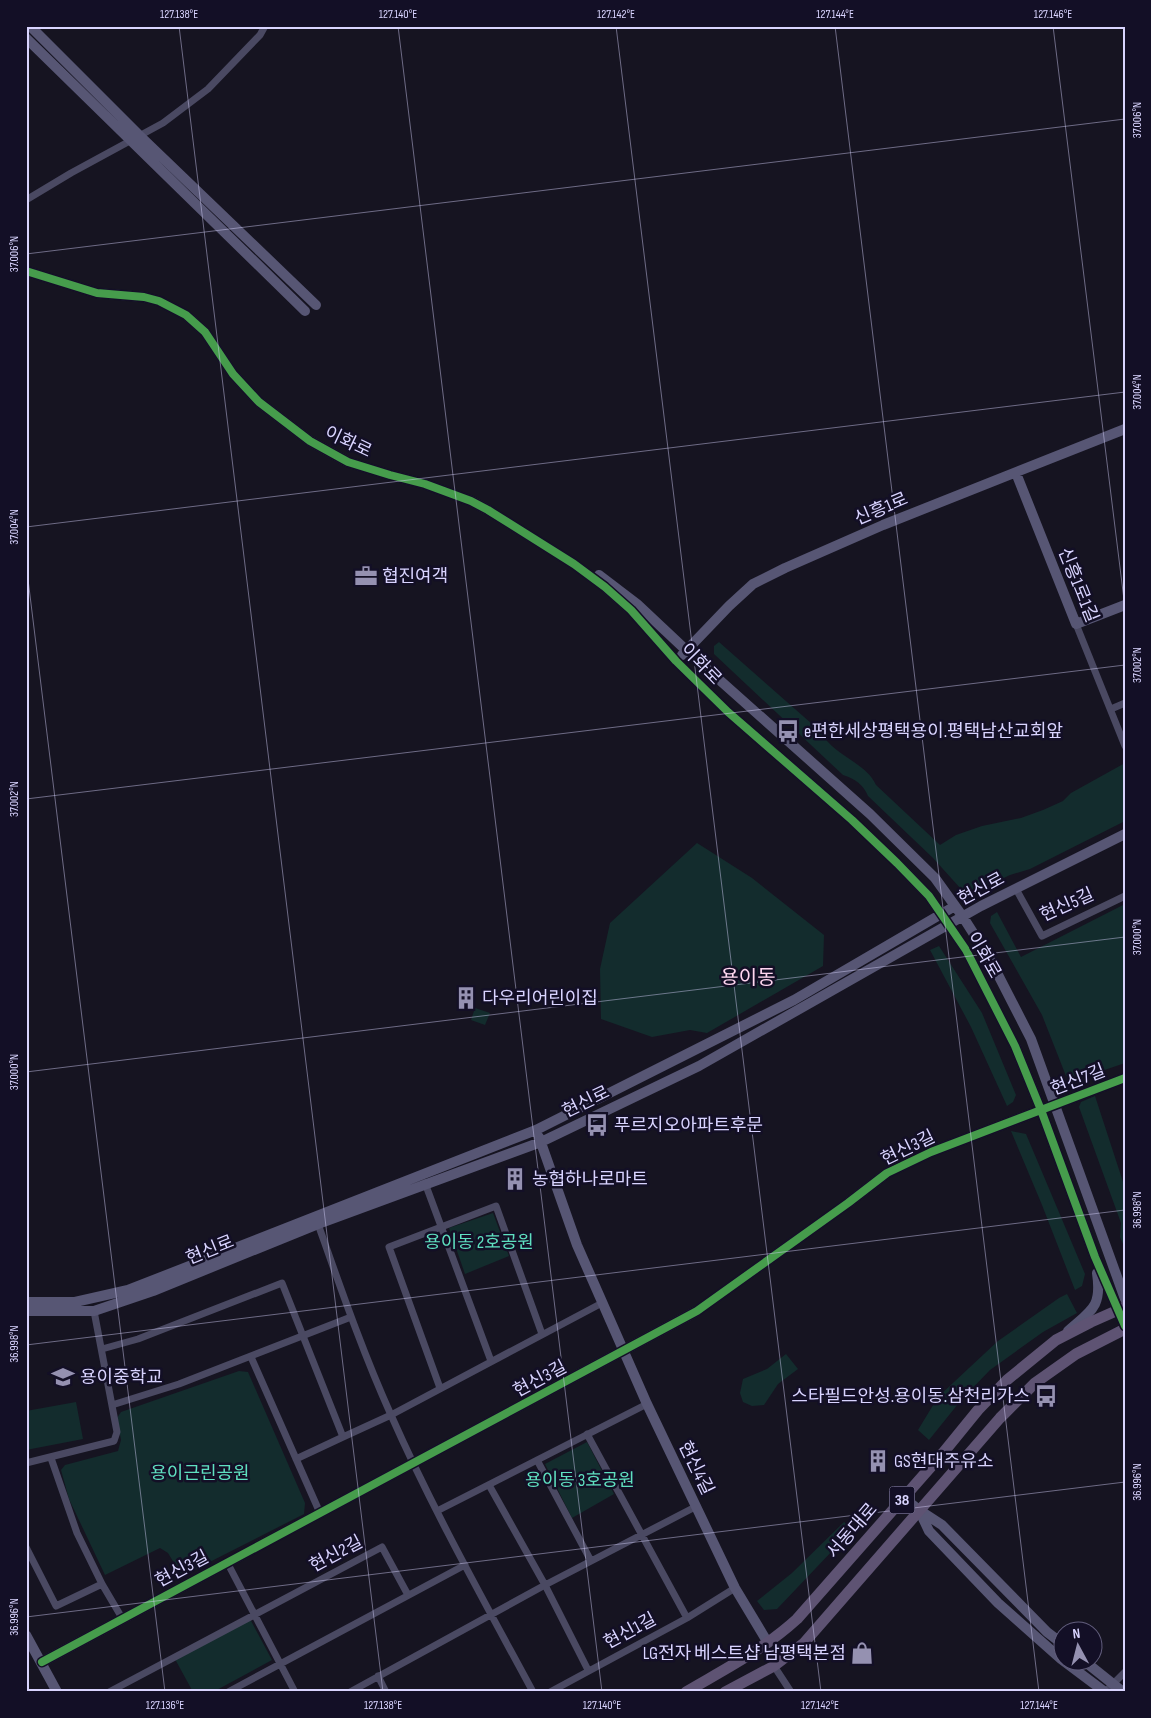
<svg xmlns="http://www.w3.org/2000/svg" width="1151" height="1718" viewBox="0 0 1151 1718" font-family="'Sofia Sans Condensed','Noto Sans KR',sans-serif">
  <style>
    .green { fill: #132c2d }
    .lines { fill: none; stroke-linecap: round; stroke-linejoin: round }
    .street { stroke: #4a4962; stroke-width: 7 }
    .secondary { stroke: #575674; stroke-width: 10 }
    .primary { stroke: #5e5373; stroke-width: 11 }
    .cycleway-casing { stroke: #130f26; stroke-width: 11 }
    .cycleway { stroke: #469c4c; stroke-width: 8 }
    .ticks { fill: none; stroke: #d9d4ff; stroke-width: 1; stroke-opacity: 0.45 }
    .labels { text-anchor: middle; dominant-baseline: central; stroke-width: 5; stroke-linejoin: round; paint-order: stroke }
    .shield { fill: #130f26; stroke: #9e99be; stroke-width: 1 }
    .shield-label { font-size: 16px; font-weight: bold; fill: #d9d4ff }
    .street-label { font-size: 18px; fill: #d9d4ff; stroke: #130f26 }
    .poi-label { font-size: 18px; fill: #d9d4ff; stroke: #130f26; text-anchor: start }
    .park-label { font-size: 18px; fill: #5fe0c0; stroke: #130f26 }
    .quarter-label { font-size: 20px; fill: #ffd6f0; stroke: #130f26 }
    .neatline { fill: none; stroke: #d9d4ff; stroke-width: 2 }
    .ticks-label { font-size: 12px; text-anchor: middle; fill: #d9d4ff }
  </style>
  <rect width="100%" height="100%" fill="#161421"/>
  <path class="green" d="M719,642l101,89c13,25 46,31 56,54l64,60 16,-10 26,-9 39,-8 22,-8 20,-9 8,-8 54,-30v58l-95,48 -20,6 -32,15 -17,-1 -28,-31 -65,-62c-5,-12 -13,-17 -25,-21l-129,-121v-8z
    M697,843l55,35 72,57 -1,31 -116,67 -17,-3 -38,7 -51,-18 -1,-50 10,-46z
    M1125,904v159l-50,17 -9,-4 -24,-61 -52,-92 1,-7 6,-4 24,45z
    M939,946l43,67 34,82 -3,7 -6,4 -36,-79 -41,-77z
    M475,1008l15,5 -5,12 -14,-5z
    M1095,1096l30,92v61l-5,-12 1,-14 -42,-116 2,-5z
    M1011,1131l15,3 59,140 -3,12 -7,4 -33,-85z
    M493,1213l16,43 -44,18 -16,-46z
    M1067,1294l10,19 -34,19 -53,38 -28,29 -33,41 -11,-10 20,-33 31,-29 29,-27 61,-43z
    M786,1354l12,15 -20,15 -14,21 -12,1 -9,-4 -3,-9 3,-14 24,-10z
    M239,1371l9,1 57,131 -1,11 -122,62 -14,-23 -8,-5 -55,27 -36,-76 -8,-29 4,-5 53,-14 3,-11 -4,-22 4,-6z
    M76,1402l7,37 -57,11v-39z
    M587,1442l27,52 -42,24 -27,-54z
    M844,1522l9,7 -76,80 -13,1 -7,-9 35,-28z
    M250,1619l22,41 -59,32h-20l-18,-33z"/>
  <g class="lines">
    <path class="street" d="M26,200l45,-27 92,-50 45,-34 52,-54 5,-9
      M1076,624l49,122
      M1111,709l14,-6
      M1016,889l26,47 83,-40
      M425,1183l66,178
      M318,1224c23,65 45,129 73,191 42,95 93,186 142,277
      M102,1349l36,-10 144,-56 61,154 48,-22 211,-112
      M251,1357l69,156
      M440,1388l-51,-141 107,-41 46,128
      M112,1405l67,-21 172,-67
      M587,1434l100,184
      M51,1458l26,75 25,51 20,34
      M296,1459l47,-22
      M537,1460l54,101
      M26,1463l88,-22 3,-9 -23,-121
      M489,1485l56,100 43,85
      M437,1511l210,-107
      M26,1547l30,59 46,-22
      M227,1562l68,130
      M774,1666l17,26
      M378,1676l8,16
      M109,1692l273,-145 26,48
      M228,1692l237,-127
      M350,1692l195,-107 152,-79
      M550,1692l137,-74 48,-30
      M1105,1692l20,-20"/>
    <path class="secondary" d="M30,26l110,110 176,169
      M26,38l279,273
      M26,271l71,22 47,4 15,4 27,14 19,17 28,42 26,28 51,39 38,21 42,13 35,9 46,17 17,9 86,54 31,23 26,23 45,51 52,51 124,108 45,43 32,33 37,54 49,96 26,64 54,147 30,69
      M1016,473l60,151 49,-19
      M599,575l38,29 50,47 183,163 65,64 28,39 28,44 40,78 94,260
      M682,655l47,-49 24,-22 32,-16 98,-43 242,-96
      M539,1137l38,108 70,159 88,184 33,55
      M26,1302h49l53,-12 408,-160 258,-130 161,-94
      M26,1311h68l59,-20 165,-67 223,-82 158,-76 282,-160 144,-72
      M1068,1331c24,-21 34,-24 29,-58
      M904,1498l15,12 23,15 105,107 17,13
      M919,1510l10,21 69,72 63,56 44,33
      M26,1635l31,57
      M1083,1660l40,32
      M42,1662l655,-351 151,-108 39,-30 44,-21 194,-74"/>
    <path class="primary" d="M686,1692c39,-23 77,-42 111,-73l146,-166 35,-43 29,-30 49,-40 35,-18 34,-15
      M725,1692l49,-26 30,-23 196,-225 35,-35 41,-29 49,-25"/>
    <defs>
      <path id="cycleway" d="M26,271l71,22 47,4 15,4 27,14 19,17 28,42 26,28 51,39 38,21 42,13 35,9 46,17 17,9 86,54 31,23 26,23 45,51 52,51 124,108 45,43 32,33 37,54 49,96 26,64 54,147 30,69
        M42,1662l655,-351 151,-108 39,-30 44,-21 194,-74"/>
    </defs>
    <use href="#cycleway" class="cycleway-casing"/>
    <use href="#cycleway" class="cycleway"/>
  </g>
  <path class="ticks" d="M179,26l204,1666M398,26l204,1666M616,26l205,1666M835,26l204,1666M1053,26l72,582M26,254l1099,-135M26,527l1099,-135M26,563l139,1129M26,799l1099,-134M26,1072l1099,-135M26,1345l1099,-135M26,1617l1099,-135"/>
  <defs>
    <symbol id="office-bare" viewBox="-9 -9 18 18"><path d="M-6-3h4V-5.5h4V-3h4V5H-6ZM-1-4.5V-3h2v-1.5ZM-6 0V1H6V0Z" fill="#9591b1" stroke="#130f26" stroke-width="2.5" paint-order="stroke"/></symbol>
    <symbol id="bus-bare" viewBox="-9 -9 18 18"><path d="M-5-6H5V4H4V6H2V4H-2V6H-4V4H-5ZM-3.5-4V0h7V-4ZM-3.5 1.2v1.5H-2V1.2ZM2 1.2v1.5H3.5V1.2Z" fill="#9591b1" stroke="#130f26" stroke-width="2.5" paint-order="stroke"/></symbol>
    <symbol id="building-bare" viewBox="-9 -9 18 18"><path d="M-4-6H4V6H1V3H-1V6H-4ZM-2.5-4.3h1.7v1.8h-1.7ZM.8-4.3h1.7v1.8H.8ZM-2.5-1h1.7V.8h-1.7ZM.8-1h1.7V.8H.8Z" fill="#9591b1" stroke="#130f26" stroke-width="2.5" paint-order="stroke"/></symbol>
    <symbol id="school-bare" viewBox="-9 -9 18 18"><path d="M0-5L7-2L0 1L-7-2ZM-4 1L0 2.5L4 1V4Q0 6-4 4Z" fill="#9591b1" stroke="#130f26" stroke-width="2.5" paint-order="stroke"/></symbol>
    <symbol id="shop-bare" viewBox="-9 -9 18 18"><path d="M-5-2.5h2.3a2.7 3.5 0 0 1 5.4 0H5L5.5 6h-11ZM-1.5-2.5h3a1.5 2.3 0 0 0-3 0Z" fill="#9591b1" stroke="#130f26" stroke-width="2.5" paint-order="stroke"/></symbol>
  </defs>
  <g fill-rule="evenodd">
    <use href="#office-bare" x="350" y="560" width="32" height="32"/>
    <use href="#bus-bare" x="772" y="715" width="32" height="32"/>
    <use href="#building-bare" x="450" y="982" width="32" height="32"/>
    <use href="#bus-bare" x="581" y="1109" width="32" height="32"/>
    <use href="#building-bare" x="499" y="1163" width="32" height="32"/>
    <use href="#school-bare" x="47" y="1361" width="32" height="32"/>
    <use href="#bus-bare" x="1030" y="1380" width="32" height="32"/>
    <use href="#building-bare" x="862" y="1445" width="32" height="32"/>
    <use href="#shop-bare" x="846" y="1637" width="32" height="32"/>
  </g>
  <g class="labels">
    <rect class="shield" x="889.5" y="1486.5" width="25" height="27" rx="4"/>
    <g class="shield-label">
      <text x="902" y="1500">38</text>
    </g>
    <g class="street-label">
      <text transform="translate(348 442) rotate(25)">이화로</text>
      <text transform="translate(881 509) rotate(-23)">신흥1로</text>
      <text transform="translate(1078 585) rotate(68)">신흥1로1길</text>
      <text transform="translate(701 664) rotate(46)">이화로</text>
      <text transform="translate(981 889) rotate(-28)">현신로</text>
      <text transform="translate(1067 905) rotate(-24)">현신5길</text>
      <text transform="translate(984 955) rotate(60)">이화로</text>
      <text transform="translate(1078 1080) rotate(-21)">현신7길</text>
      <text transform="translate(586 1102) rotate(-26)">현신로</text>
      <text transform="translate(908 1148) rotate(-26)">현신3길</text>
      <text transform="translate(210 1250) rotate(-22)">현신로</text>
      <text transform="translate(540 1379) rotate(-28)">현신3길</text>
      <text transform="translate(696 1468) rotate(64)">현신4길</text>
      <text transform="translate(852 1531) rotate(-49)">서동대로</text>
      <text transform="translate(336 1554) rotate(-28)">현신2길</text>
      <text transform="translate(182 1569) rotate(-28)">현신3길</text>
      <text transform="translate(630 1631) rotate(-28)">현신1길</text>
    </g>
    <g class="poi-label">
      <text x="382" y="576">협진여객</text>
      <text x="804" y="731">e편한세상평택용이.평택남산교회앞</text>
      <text x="482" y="998">다우리어린이집</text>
      <text x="614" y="1125">푸르지오아파트후문</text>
      <text x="532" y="1179">농협하나로마트</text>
      <text x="80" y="1377">용이중학교</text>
      <text x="1030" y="1396" text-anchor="end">스타필드안성.용이동.삼천리가스</text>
      <text x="894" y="1461">GS현대주유소</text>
      <text x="846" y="1653" text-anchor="end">LG전자 베스트샵 남평택본점</text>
    </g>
    <g class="park-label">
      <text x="479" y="1242">용이동 2호공원</text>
      <text x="200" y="1473">용이근린공원</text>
      <text x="580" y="1480">용이동 3호공원</text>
    </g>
    <g class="quarter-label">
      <text x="748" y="978">용이동</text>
    </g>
  </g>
  <rect width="1151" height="1718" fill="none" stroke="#130f26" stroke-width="55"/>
  <g transform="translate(1078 1646) rotate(353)"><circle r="24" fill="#130f26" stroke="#625e7d"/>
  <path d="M0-4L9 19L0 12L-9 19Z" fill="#9591b1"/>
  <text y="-8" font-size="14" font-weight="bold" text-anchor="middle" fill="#d9d4ff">N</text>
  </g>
  <rect x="28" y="28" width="1096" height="1662" class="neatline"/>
  <g class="ticks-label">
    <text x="179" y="18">127.138°E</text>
    <text x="398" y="18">127.140°E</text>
    <text x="616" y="18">127.142°E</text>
    <text x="835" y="18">127.144°E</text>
    <text x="1053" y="18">127.146°E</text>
    <text transform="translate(1137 120) rotate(-90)" y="4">37.006°N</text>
    <text transform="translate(14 254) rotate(-90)" y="4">37.006°N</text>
    <text transform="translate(1137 392) rotate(-90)" y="4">37.004°N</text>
    <text transform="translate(14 527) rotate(-90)" y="4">37.004°N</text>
    <text transform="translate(1137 665) rotate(-90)" y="4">37.002°N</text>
    <text transform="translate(14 799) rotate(-90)" y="4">37.002°N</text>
    <text transform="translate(1137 937) rotate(-90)" y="4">37.000°N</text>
    <text transform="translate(14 1072) rotate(-90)" y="4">37.000°N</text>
    <text transform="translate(1137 1210) rotate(-90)" y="4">36.998°N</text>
    <text transform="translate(14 1344) rotate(-90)" y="4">36.998°N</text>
    <text transform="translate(1137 1482) rotate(-90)" y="4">36.996°N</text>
    <text transform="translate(14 1617) rotate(-90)" y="4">36.996°N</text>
    <text x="165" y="1709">127.136°E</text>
    <text x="383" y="1709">127.138°E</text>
    <text x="602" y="1709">127.140°E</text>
    <text x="820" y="1709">127.142°E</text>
    <text x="1039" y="1709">127.144°E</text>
  </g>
</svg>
